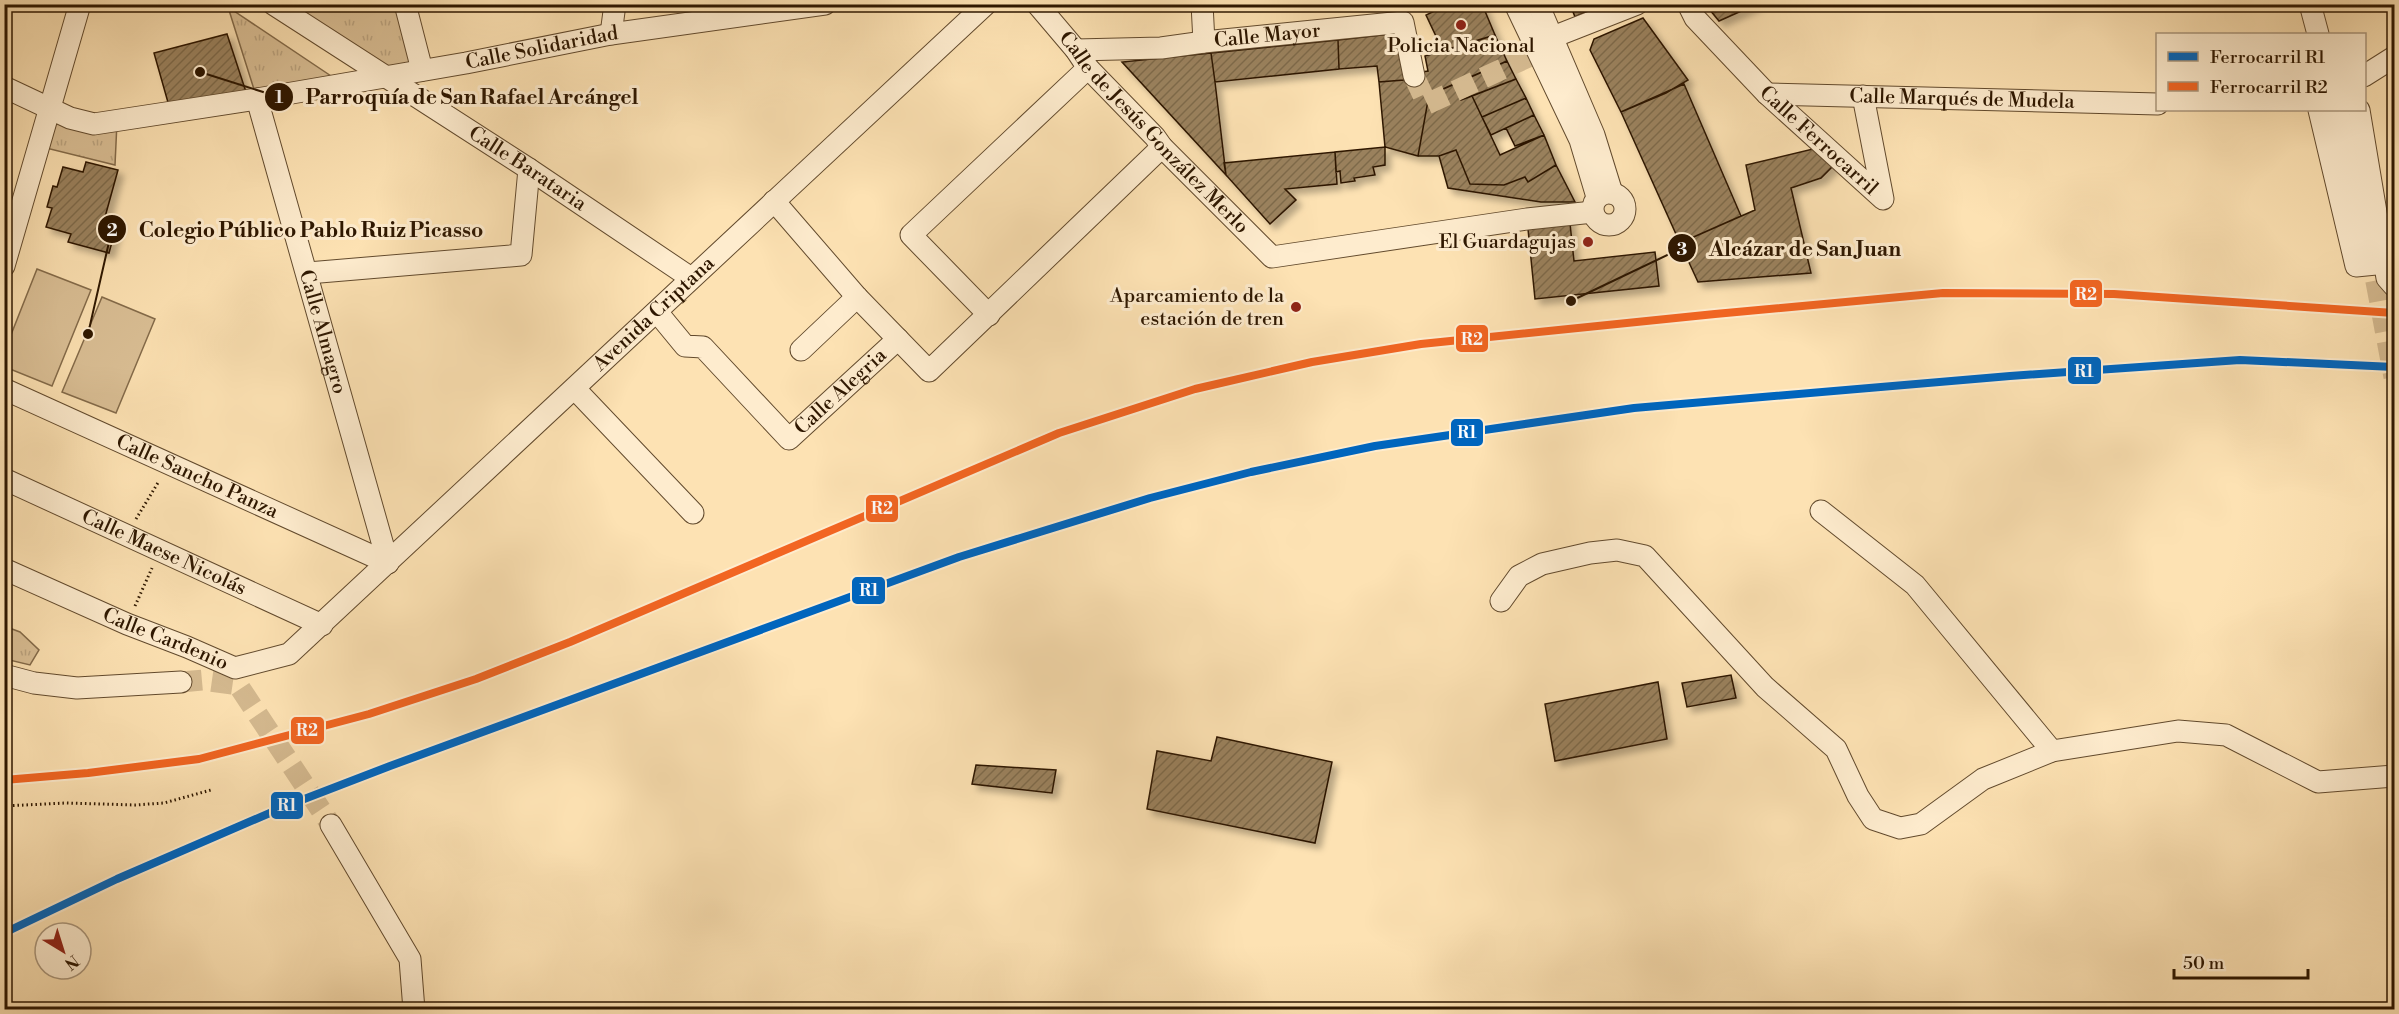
<svg xmlns="http://www.w3.org/2000/svg" width="2399" height="1014" viewBox="0 0 2399 1014" font-family="'Libre Bodoni',serif">
  <style>
    .grass { fill: url(#grass-tufts); stroke: #846b4a; stroke-width: 1.5 }
    .pitch { fill: #dabf95; stroke: #846b4a; stroke-width: 1.5 }
    .building { fill: url(#building-hatch); stroke: #2e1700; stroke-width: 1.5; filter: url(#shadow) }
    .lines { fill: none; stroke-linecap: round; stroke-linejoin: round }
    .minor-tunnel { stroke: #d4b98f; stroke-width: 21; stroke-dasharray: 21 10; stroke-linecap: butt }
    .minor-casing { stroke: #624a2d; stroke-width: 23 }
    .path { stroke: #2e1700; stroke-width: 3; stroke-dasharray: 1.5 3; stroke-linecap: butt }
    .minor { stroke: #feecce; stroke-width: 21 }
    .rail-1-casing { stroke: #feecce; stroke-width: 12 }
    .rail-2-casing { stroke: #feecce; stroke-width: 12 }
    .rail-1 { stroke: #0065bd; stroke-width: 8 }
    .rail-2 { stroke: #f26522; stroke-width: 8 }
    .poi-dot { fill: #8f2418; stroke: #feecce; stroke-width: 2 }
    .labels { text-anchor: middle; dominant-baseline: central; stroke-width: 6; stroke-linejoin: round; paint-order: stroke }
    .street-label { font-size: 20px; fill: #2e1700; stroke: #feecce }
    .poi-label { font-size: 20px; fill: #2e1700; stroke: #feecce; text-anchor: end }
    .leader { fill: none; stroke: #2e1700; stroke-width: 2 }
    .callout-dot { fill: #2e1700; stroke: #feecce; stroke-width: 2 }
    .mark-label { font-size: 18px; text-anchor: middle; font-weight: bold; fill: #fff }
    .callout-label { font-size: 21px; text-anchor: middle; font-weight: bold; fill: #2e1700; stroke: #feecce; stroke-width: 6; stroke-linejoin: round; paint-order: stroke }
    .line-badge { stroke: #feecce; stroke-width: 2 }
    .badge-label { font-size: 16px; text-anchor: middle; font-weight: bold; fill: #fff }
  </style>
  <defs>
    <pattern id="grass-tufts" width="24" height="20" patternUnits="userSpaceOnUse" patternTransform="scale(1.5)"><rect width="24" height="20" fill="#dabf95"/><path d="M3 7l-1-3M5 7V3M7 7l1-3M15 17l-1-3M17 17v-4M19 17l1-3" fill="none" stroke="#bba37f"/></pattern>
    <pattern id="building-hatch" width="6" height="6" patternUnits="userSpaceOnUse" patternTransform="scale(1.5)"><rect width="6" height="6" fill="#9a815d"/><path d="M-1 1l2-2M0 6l6-6M5 7l2-2" fill="none" stroke="#7e694a"/></pattern>
    <filter id="shadow"><feDropShadow dx="5.5" dy="5.5" stdDeviation="3" flood-color="#0004"/></filter>
  </defs>
  <rect width="100%" height="100%" fill="#fde2b3"/>
  <filter id="stains"><feTurbulence type="fractalNoise" baseFrequency=".00333" numOctaves="4"/><feColorMatrix values="0 0 0 0 .2 0 0 0 0 .09 0 0 0 0 .02 0 0 0 .5 -.17"/></filter>
  <radialGradient id="worn" r=".72"><stop offset=".6" stop-color="#630" stop-opacity="0"/><stop offset="1" stop-color="#630" stop-opacity=".3"/></radialGradient>
  <path class="grass" d="M273,5h132l17,65 -39,7z
    M228,7l115,77 -86,15z
    M50,110l67,12 -2,43 -77,-19z
    M4,626l16,6 19,18 -9,15 -25,-6z"/>
  <path class="pitch" d="M37,269l54,21 -39,96 -47,-19v-17z
    M102,297l53,22 -39,94 -54,-21z"/>
  <path class="building" d="M1449,4h33l13,31 -52,16 -17,-36z
    M1570,4h33l-28,13z
    M1705,4h52l-38,17z
    M1643,18l45,62 -22,13 -45,19 -31,-62 4,-11z
    M1399,33l5,47 -25,2 -2,-16 -38,3 -1,-29z
    M227,34l19,58 -77,14 -15,-53z
    M1495,35l12,26 -78,34 -8,-23 7,-1 -3,-15z
    M1338,40l1,29 -124,13 -4,-29z
    M1211,53l4,29 11,93 -104,-113z
    M1507,61l9,18 -55,21 -6,-16z
    M1421,72l8,23 -11,61 -33,-9 -6,-65 25,-2z
    M1516,79l10,19 -44,19 -10,-21z
    M1455,84l6,16 11,-4 28,59 44,-20 12,30 -28,17 -3,-5 -21,8 -34,-1 -14,-34 -17,6h-21l11,-61z
    M1684,84l57,132 -61,27 -59,-131z
    M1526,98l8,17 -43,20 -9,-18z
    M1534,115l10,20 -29,11 -9,-18z
    M1385,147v18l-12,2 2,8 -21,3 1,3 -14,2 -1,-12 -4,1 -1,-20z
    M1817,148l18,16 -14,14 -30,10 20,85 -113,9 -18,-39 75,-33 -9,-45z
    M1456,150l14,34 34,1 21,-8 3,5 28,-17 19,37h-34l-93,-14 -9,-32z
    M1335,152l2,32 -52,5 11,11 -26,24 -44,-49 -2,-12z
    M86,162l32,8 -13,47 13,3 -9,33 -41,-11 3,-8 -25,-7 6,-19 -5,-1 6,-21 4,1 6,-20 20,5z
    M1569,214l5,47 81,-9 4,34 -124,13 -8,-80z
    M1731,675l5,23 -49,9 -5,-24z
    M1658,682l9,57 -112,22 -10,-57z
    M1217,737l115,25 -17,81 -168,-34 10,-58 54,10z
    M976,765l80,5 -4,23 -80,-9z"/>
  <g class="lines">
    <path class="minor-tunnel" d="M1414,76l13,28 110,-51
      M2370,250l24,127
      M181,682l22,-2 35,5 93,140"/>
    <defs>
      <g id="minor">
        <path id="s1" d="M273,4l256,165 162,109"/>
        <path d="M405,4l17,66"/>
        <path id="s2" d="M1037,4l39,46 12,18 67,69 7,10 110,110 255,-38 66,-7"/>
        <path d="M1202,4l2,38"/>
        <path d="M1515,4l65,136 17,57"/>
        <path d="M1538,4l56,131 18,58"/>
        <path id="s3" d="M1688,4l7,14 72,76 116,105 -20,-103"/>
        <path d="M2310,4l8,30"/>
        <path d="M611,34l4,-30"/>
        <path d="M1544,46l9,-9 84,-33"/>
        <path id="s4" d="M1076,50l85,-2 43,-6 199,-20 11,54"/>
        <path d="M2364,76l30,-19"/>
        <path id="s5" d="M4,87l66,31 24,6 163,-25 209,-36 145,-29 214,-30"/>
        <path id="s6" d="M1767,94l391,10"/>
        <path id="s7" d="M257,99l131,464"/>
        <path d="M2319,110l37,156 30,-3"/>
        <path d="M2338,110l32,140"/>
        <path d="M2359,110l28,168 7,8"/>
        <circle cx="1609" cy="209" r="16"/>
        <path d="M774,201l83,96 72,74 233,-224"/>
        <path d="M4,266l76,-262"/>
        <path d="M308,273l213,-18 8,-86"/>
        <path id="s8" d="M657,312l28,34 18,1 86,92 109,-100"/>
        <path d="M989,315l-78,-80 177,-167"/>
        <path d="M801,350l56,-53"/>
        <path id="s9" d="M4,389l384,174"/>
        <path d="M575,389l118,124"/>
        <path id="s10" d="M4,479l318,146"/>
        <path d="M1821,511l94,74 137,166"/>
        <path id="s11" d="M4,569l123,55 60,23 48,21 54,-14 697,-650"/>
        <path d="M1501,601l18,-25 23,-12 48,-11 27,-3 28,6 120,131 71,62 22,47 15,23 27,9 21,-4 62,-45 69,-28 126,-20 48,4 92,47 76,-6"/>
        <path d="M4,675l30,8 43,5 104,-6"/>
        <path d="M331,825l79,134 4,51"/>
      </g>
    </defs>
    <use href="#minor" class="minor-casing"/>
    <path class="path" d="M136,519l23,-38
      M135,606l17,-38
      M4,806l62,-3 69,2 29,-2 47,-13"/>
    <use href="#minor" class="minor"/>
    <defs>
      <path id="rail-1" d="M4,933l113,-54 169,-73 104,-40 569,-209 191,-59 101,-26 124,-26 259,-38 376,-32 230,-16 154,7"/>
      <path id="rail-2" d="M4,780l84,-7 111,-14 170,-45 107,-35 94,-37 489,-209 136,-44 117,-27 109,-18 294,-30 228,-21 171,1 280,19"/>
    </defs>
    <use href="#rail-1" class="rail-1-casing"/>
    <use href="#rail-2" class="rail-2-casing"/>
    <use href="#rail-1" class="rail-1"/>
    <use href="#rail-2" class="rail-2"/>
  </g>
  <g class="poi-dot">
    <circle cx="1461" cy="25" r="6"/>
    <circle cx="1588" cy="242" r="6"/>
    <circle cx="1296" cy="307" r="6"/>
  </g>
  <g class="labels">
    <g class="street-label">
      <text stroke="none"><textPath href="#s4" startOffset="192">Calle Mayor</textPath></text>
      <text stroke="none"><textPath href="#s5" startOffset="552">Calle Solidaridad</textPath></text>
      <text stroke="none"><textPath href="#s6" startOffset="195">Calle Marqués de Mudela</textPath></text>
      <text stroke="none"><textPath href="#s2" startOffset="174">Calle de Jesús González Merlo</textPath></text>
      <text stroke="none"><textPath href="#s3" startOffset="190">Calle Ferrocarril</textPath></text>
      <text stroke="none"><textPath href="#s1" startOffset="303">Calle Barataria</textPath></text>
      <text stroke="none"><textPath href="#s11" startOffset="806">Avenida Criptana</textPath></text>
      <text stroke="none"><textPath href="#s7" startOffset="242">Calle Almagro</textPath></text>
      <text stroke="none"><textPath href="#s8" startOffset="258">Calle Alegria</textPath></text>
      <text stroke="none"><textPath href="#s9" startOffset="212">Calle Sancho Panza</textPath></text>
      <text stroke="none"><textPath href="#s10" startOffset="176">Calle Maese Nicolás</textPath></text>
      <text stroke="none"><textPath href="#s11" startOffset="176">Calle Cardenio</textPath></text>
    </g>
    <g class="poi-label">
      <text x="1461" y="46" text-anchor="middle">Policia Nacional</text>
      <text x="1576" y="242">El Guardagujas</text>
      <text x="1284" y="296">Aparcamiento de la<tspan x="1284" dy="23">estación de tren</tspan></text>
    </g>
  </g>
  <path class="leader" d="M200 72L279 97M88 334L112 229M1571 301L1682 248"/>
  <g class="callout-dot">
    <circle cx="200" cy="72" r="6"/>
    <circle cx="88" cy="334" r="6"/>
    <circle cx="1571" cy="301" r="6"/>
    <circle cx="279" cy="97" r="15"/>
    <circle cx="112" cy="229" r="15"/>
    <circle cx="1682" cy="248" r="15"/>
  </g>
  <g class="mark-label">
    <text x="279" y="103">1</text>
    <text x="112" y="236">2</text>
    <text x="1682" y="255">3</text>
  </g>
  <g class="callout-label">
    <text x="472" y="104">Parroquía de San Rafael Arcángel</text>
    <text x="311" y="237">Colegio Público Pablo Ruiz Picasso</text>
    <text x="1805" y="256">Alcázar de San Juan</text>
  </g>
  <g class="line-badge">
    <rect x="2069" y="279" width="34" height="29" rx="6" fill="#f26522"/>
    <rect x="1455" y="324" width="34" height="29" rx="6" fill="#f26522"/>
    <rect x="2067" y="356" width="35" height="29" rx="6" fill="#0065bd"/>
    <rect x="1450" y="418" width="34" height="29" rx="6" fill="#0065bd"/>
    <rect x="865" y="494" width="34" height="29" rx="6" fill="#f26522"/>
    <rect x="851" y="576" width="35" height="29" rx="6" fill="#0065bd"/>
    <rect x="290" y="716" width="35" height="29" rx="6" fill="#f26522"/>
    <rect x="270" y="791" width="34" height="29" rx="6" fill="#0065bd"/>
  </g>
  <g class="badge-label">
    <text x="2086" y="300">R2</text>
    <text x="1472" y="345">R2</text>
    <text x="2084" y="377">R1</text>
    <text x="1467" y="438">R1</text>
    <text x="882" y="514">R2</text>
    <text x="869" y="596">R1</text>
    <text x="307" y="736">R2</text>
    <text x="287" y="811">R1</text>
  </g>
  <rect width="2399" height="1014" fill="none" stroke="#fde2b3" stroke-width="24"/>
  <rect x="6" y="6" width="2387" height="1002" fill="none" stroke="#2e1700" stroke-width="3"/>
  <rect x="12" y="12" width="2375" height="990" fill="none" stroke="#2e1700" stroke-width="1.5"/>
  <rect x="2156" y="33" width="210" height="78" fill="#feecce" stroke="#ab977c" stroke-width="1.5"/>
  <rect x="2168" y="52" width="30" height="9" fill="#0065bd" stroke="#ab977c" stroke-width="1.5"/>
  <text x="2210" y="63" font-size="18" fill="#2e1700">Ferrocarril R1</text>
  <rect x="2168" y="82" width="30" height="9" fill="#f26522" stroke="#ab977c" stroke-width="1.5"/>
  <text x="2210" y="93" font-size="18" fill="#2e1700">Ferrocarril R2</text>
  <g transform="translate(63 951) rotate(142)"><circle r="28" fill="#feecce" stroke="#ab977c" stroke-width="1.5"/>
  <path d="M0-4.5L10 22L0 15L-10 22Z" fill="#8f2418"/>
  <text y="-9" font-size="16" font-weight="bold" text-anchor="middle" fill="#2e1700">N</text>
  </g>
  <path d="M2174 969v9h134v-9" fill="none" stroke="#2e1700" stroke-width="3"/>
  <text x="2183" y="969" font-size="18" fill="#2e1700" stroke="#feecce" stroke-width="4.5" paint-order="stroke">50 m</text>
  <rect width="100%" height="100%" filter="url(#stains)"/>
  <rect width="100%" height="100%" fill="url(#worn)"/>
</svg>
